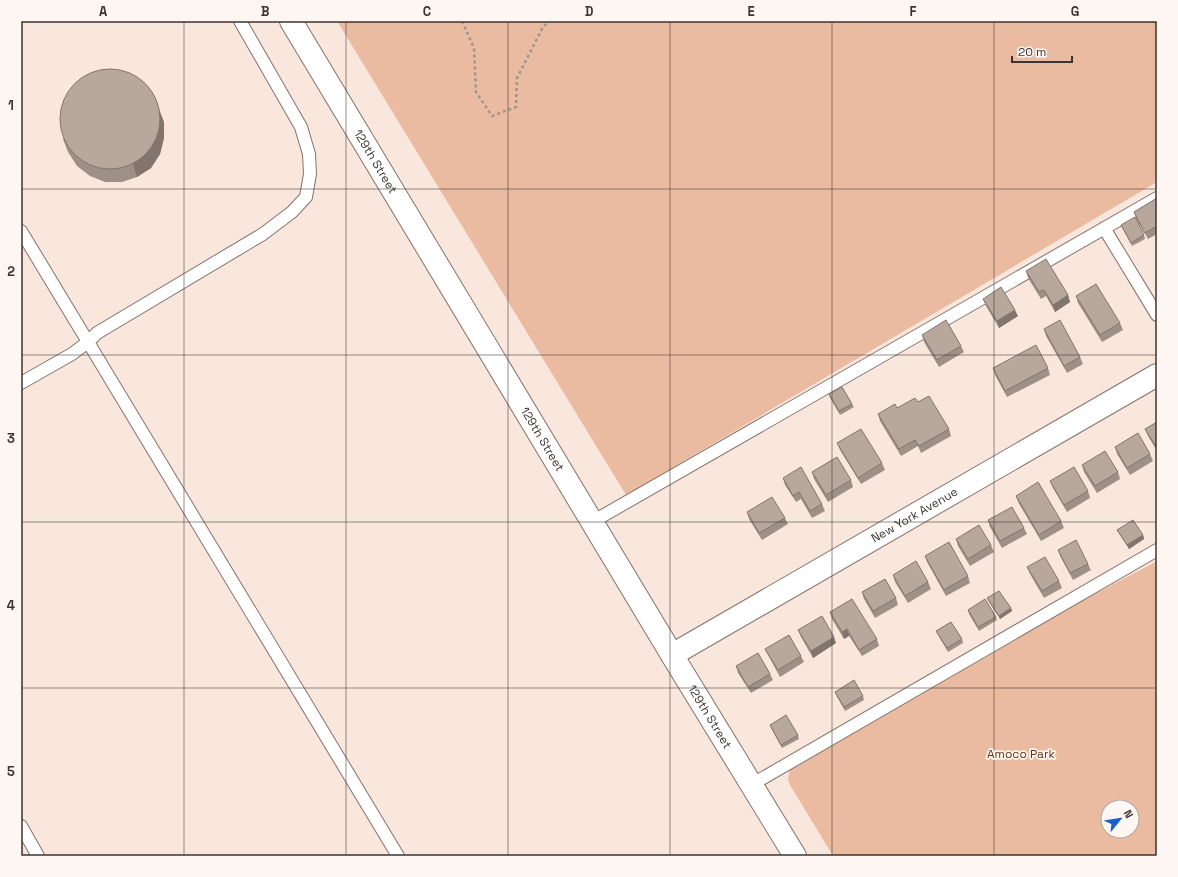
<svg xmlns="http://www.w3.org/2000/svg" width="1178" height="877" viewBox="0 0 1178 877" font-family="'Space Grotesk',sans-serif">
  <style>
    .green { fill: #eabba1; fill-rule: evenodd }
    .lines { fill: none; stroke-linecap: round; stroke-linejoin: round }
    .service-casing { stroke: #83736a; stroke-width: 14 }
    .tertiary-casing { stroke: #83736a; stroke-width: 24 }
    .secondary-casing { stroke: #83736a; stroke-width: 24 }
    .path { stroke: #a1948d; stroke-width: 2.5; stroke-dasharray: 3 3; stroke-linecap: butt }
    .service { stroke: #fff; stroke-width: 12 }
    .tertiary { stroke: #fff; stroke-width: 22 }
    .secondary { stroke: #fff; stroke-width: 22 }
    .wall { fill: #9e9087 }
    .shaded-wall { fill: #81756e }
    .building { fill: #b8a79d; stroke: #81756e }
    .grid { fill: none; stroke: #3b3430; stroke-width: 1; stroke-opacity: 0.55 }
    .labels { text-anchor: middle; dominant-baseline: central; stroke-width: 3.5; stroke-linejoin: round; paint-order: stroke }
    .street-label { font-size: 12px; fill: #3b3430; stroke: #fef6f2 }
    .park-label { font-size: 12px; fill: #65310e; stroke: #fef6f2 }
    .neatline { fill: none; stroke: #3b3430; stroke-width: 1.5 }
    .grid-label { font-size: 13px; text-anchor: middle; font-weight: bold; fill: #3b3430 }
  </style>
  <rect width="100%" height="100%" fill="#f9e7dd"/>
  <path class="green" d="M337,21h820v161l-531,313z
    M1157,561v295h-324l-43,-71 -2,-6 2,-9 286,-166zM1108,807h24v24h-24z"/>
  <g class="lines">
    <defs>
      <path id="service" d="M240,21l61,106 8,27 1,20 -4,23 -14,15 -29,22 -166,99 -9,9 310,514
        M1104,228l53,87
        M21,231l67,111 -16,12 -51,29
        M592,522l565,-324
        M751,785l406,-235
        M21,826l17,30"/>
      <g id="tertiary">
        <path id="s1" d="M672,655l485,-280"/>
      </g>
      <g id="secondary">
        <path id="s2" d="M291,21l381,634 123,201"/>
      </g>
    </defs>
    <use href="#service" class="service-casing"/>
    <use href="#tertiary" class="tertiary-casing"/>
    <use href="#secondary" class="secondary-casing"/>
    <path class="path" d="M462,21l12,27 2,44 16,24 24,-9 1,-29 26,-51 7,-6"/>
    <use href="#service" class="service"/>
    <use href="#tertiary" class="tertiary"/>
    <use href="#secondary" class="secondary"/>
  </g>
  <path class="wall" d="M164,122v16l-4,16 -9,14 -14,9 -15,5h-17l-15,-6 -13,-10 -9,-14 -5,-13z
    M1157,198v36l-9,5 -12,-21 -2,-6z
    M1121,225l23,10 1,4 -13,7z
    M1026,271l42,24 2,7 -15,10 -9,-16 -5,3 -13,-21z
    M1076,296l44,27 3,7 -21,12 -24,-39z
    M983,299l35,17 -19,12 -13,-22z
    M1044,329l36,28 3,7 -16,9 -21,-37z
    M922,335l39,11 3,6 -25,15 -15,-25z
    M993,368h55l2,7 -43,22 -12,-22z
    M829,394l23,10 2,3 -14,8 -10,-17z
    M897,408l52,21 2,7 -30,17 -3,-7 -17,10 -21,-35 -2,-7z
    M1157,422v29l-9,-15 -3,-7z
    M837,443l45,20 3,7 -24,14 -21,-34z
    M1115,447l35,7 3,7 -23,14 -13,-21z
    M1082,465l36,7 2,7 -23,14 -13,-21z
    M812,472l39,8 2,7 -25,15 -14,-23z
    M783,478l39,26 3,7 -13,7 -11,-19 -5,3 -11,-17z
    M1050,481l38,10 2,7 -23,14 -14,-24z
    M1016,496l45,25 3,7 -23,13 -23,-39z
    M747,512l38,6 3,6 -26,16 -13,-21z
    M988,520l36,8 3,6 -25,14 -12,-21z
    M1117,530l26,5 1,4 -15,10 -10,-16z
    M956,539l35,6 3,7 -24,14 -12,-20z
    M1058,550l30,14 3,6 -18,10 -13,-24z
    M925,556l43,20 2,7 -24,13 -19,-34z
    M1027,567l32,14 3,7 -18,10 -14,-24z
    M893,575l35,7 3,7 -23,14 -13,-21z
    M862,592l34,6 2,7 -23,13 -11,-19z
    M987,598l24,10 1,3 -12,8 -11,-17z
    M968,610l28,7 1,3 -18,11 -10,-17z
    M830,612l47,27 2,7 -17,10 -13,-20 -5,3 -12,-20z
    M798,630l38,13 -23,15 -12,-21z
    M936,631l26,8 1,4 -15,9 -10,-17z
    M765,649l36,7 3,6 -24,15 -12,-22z
    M736,666l34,8 3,6 -22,13 -13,-20z
    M835,692l28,4 1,4 -19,11 -9,-16z
    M770,725l28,10 1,4 -17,9 -11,-20z"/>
  <path class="shaded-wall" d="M159,109l5,13v16l-4,16 -9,14 -14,9 -4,-13z
    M1068,295l2,7 -15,10 -2,-7z
    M1015,310l3,6 -19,12 -2,-7z
    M1143,535l1,4 -15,10 -2,-4z
    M1011,608l1,3 -12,8 -1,-3z
    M847,629l2,7 -5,3 -2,-7z
    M834,637l2,6 -23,15 -2,-7z"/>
  <path class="building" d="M60 119a50 50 0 1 1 100 0a50 50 0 1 1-100 0Z
    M1157,198v28l-12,7 -11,-21z
    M1135,217l9,18 -13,8 -10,-18z
    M1046,259l22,36 -15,10 -9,-15 -5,2 -13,-21z
    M1096,284l24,39 -20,12 -24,-39z
    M1001,287l14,23 -18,11 -14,-22z
    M946,320l15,26 -24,14 -15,-25z
    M1060,320l20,37 -16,9 -20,-37z
    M1036,345l12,23 -43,23 -12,-23z
    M842,387l10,17 -13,7 -10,-17z
    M929,396l20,33 -30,17 -4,-6 -16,9 -21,-35 17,-10 2,4 18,-10 3,4z
    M1157,422v26l-12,-19z
    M861,429l21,34 -24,15 -21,-35z
    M1138,433l12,21 -23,14 -12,-21z
    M1105,451l13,21 -23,14 -13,-21z
    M837,457l14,23 -25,15 -14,-23z
    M801,467l21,37 -12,7 -11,-19 -6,4 -10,-18z
    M1074,467l14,24 -24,14 -14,-24z
    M1038,482l23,39 -22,14 -23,-39z
    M772,497l13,21 -26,15 -12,-21z
    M1012,507l12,21 -24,13 -12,-21z
    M1133,520l10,15 -16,10 -10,-15z
    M979,525l12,20 -23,14 -12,-20z
    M1076,540l12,24 -18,9 -12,-23z
    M949,542l19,34 -24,14 -19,-34z
    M1045,557l14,24 -17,10 -15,-24z
    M916,561l12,21 -23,14 -12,-21z
    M885,579l11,19 -23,13 -11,-19z
    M999,591l12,17 -12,8 -12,-18z
    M852,599l25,40 -18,11 -12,-21 -5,3 -12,-20z
    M985,599l11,18 -18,10 -10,-17z
    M822,616l12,21 -23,14 -13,-21z
    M951,622l11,17 -15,9 -11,-17z
    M789,635l12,21 -23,14 -13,-21z
    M758,653l12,21 -22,13 -12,-21z
    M854,680l9,16 -19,11 -9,-15z
    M786,715l12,20 -17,10 -11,-20z"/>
  <path class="grid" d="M184,21v835M346,21v835M508,21v835M670,21v835M832,21v835M994,21v835M21,189h1136M21,355h1136M21,522h1136M21,688h1136"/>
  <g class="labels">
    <g class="street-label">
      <text stroke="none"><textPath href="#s2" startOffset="164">129th Street</textPath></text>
      <text stroke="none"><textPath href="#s2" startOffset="488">129th Street</textPath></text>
      <text stroke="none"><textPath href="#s1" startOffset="280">New York Avenue</textPath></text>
      <text stroke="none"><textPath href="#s2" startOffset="812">129th Street</textPath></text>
    </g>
    <g class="park-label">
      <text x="1021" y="754">Amoco Park</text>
    </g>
  </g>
  <rect width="1178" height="877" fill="none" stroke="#fef6f2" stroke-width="44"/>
  <g transform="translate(1120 819) rotate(60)"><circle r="19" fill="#fef6f2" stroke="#b0a8a4"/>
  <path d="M0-3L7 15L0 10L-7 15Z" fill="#1a60cb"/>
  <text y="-6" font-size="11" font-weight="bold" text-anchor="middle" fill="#3b3430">N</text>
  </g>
  <path d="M1012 56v6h60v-6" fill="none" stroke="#3b3430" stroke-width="2"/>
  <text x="1018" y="56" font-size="12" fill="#3b3430" stroke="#fef6f2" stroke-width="3" paint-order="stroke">20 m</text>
  <rect x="22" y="22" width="1134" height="833" class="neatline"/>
  <g class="grid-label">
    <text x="103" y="16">A</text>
    <text x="265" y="16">B</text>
    <text x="427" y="16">C</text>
    <text x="589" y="16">D</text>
    <text x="751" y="16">E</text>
    <text x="913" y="16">F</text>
    <text x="1075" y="16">G</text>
    <text x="11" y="110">1</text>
    <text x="11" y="276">2</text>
    <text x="11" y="443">3</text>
    <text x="11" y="610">4</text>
    <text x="11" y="776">5</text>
  </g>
</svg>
